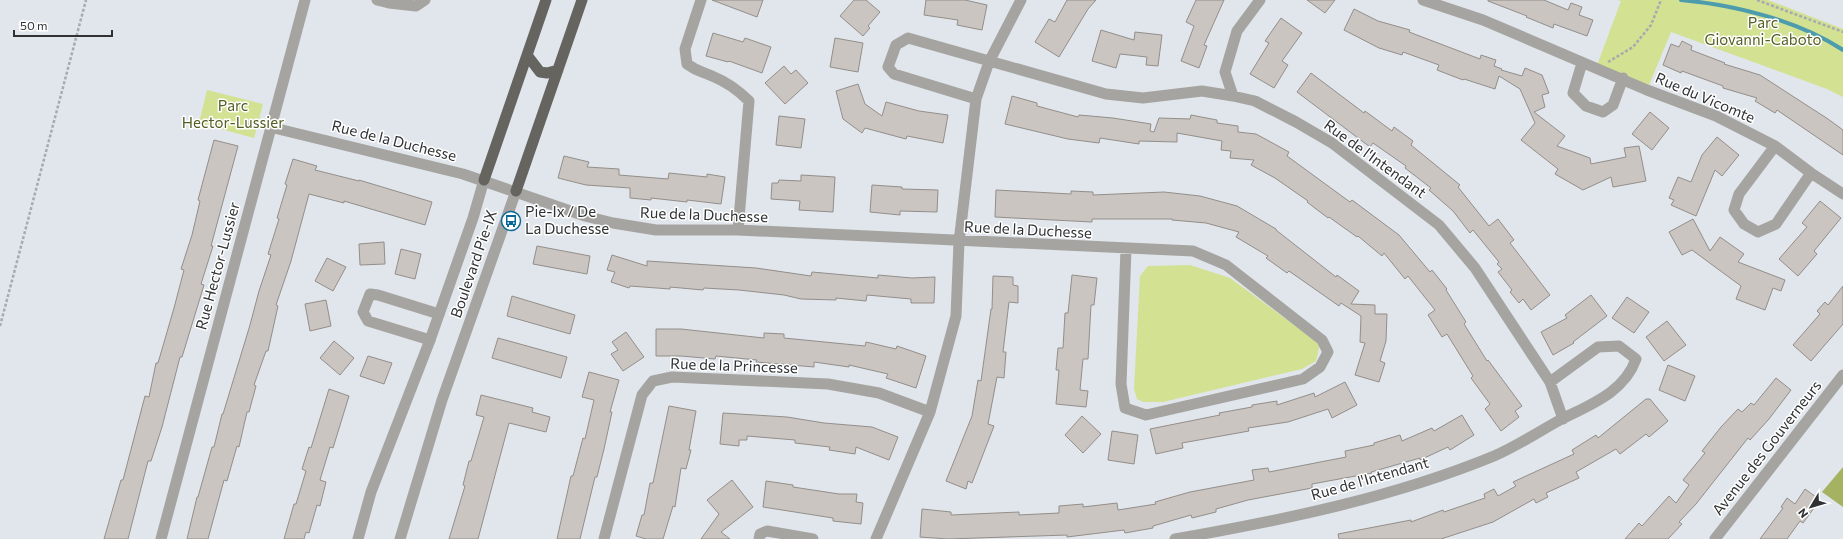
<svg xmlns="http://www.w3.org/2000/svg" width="1843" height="539" viewBox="0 0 1843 539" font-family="Commissioner,sans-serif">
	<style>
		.green { fill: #d2e192 }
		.forest { fill: #a4b261 }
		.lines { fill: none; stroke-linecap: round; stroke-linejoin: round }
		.stream { stroke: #4c9cae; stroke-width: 4 }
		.building { fill: #cbc5c1; stroke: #938e8a }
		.path { stroke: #a6abaf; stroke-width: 2.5; stroke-dasharray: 3 2; stroke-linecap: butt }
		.minor { stroke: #a5a4a1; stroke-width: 11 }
		.tertiary { stroke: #a5a4a1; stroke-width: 11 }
		.trunk { stroke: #66645f; stroke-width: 11 }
		.labels { text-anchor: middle; stroke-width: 3; stroke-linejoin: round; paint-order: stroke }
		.park-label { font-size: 15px; fill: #545e23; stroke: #fff }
		.street-label { font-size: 15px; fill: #2f3133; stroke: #fff }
		.poi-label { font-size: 15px; fill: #2f3133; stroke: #fff; text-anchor: start }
	</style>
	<rect width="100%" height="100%" fill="#e0e6eb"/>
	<path class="green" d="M1618,0H1768L1843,29V97L1827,89L1671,32L1647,90L1596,68L1621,1Z
		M207,90L263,104L254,138L199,123Z
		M1190,265L1230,278L1320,344L1316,361L1302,369L1163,402H1143L1137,399L1134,389L1140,276L1148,266Z"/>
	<path class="forest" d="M1843,467V507L1822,492Z"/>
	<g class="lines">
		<path class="stream" d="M1681,0C1735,5 1797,20 1843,50"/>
	</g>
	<path class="building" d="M712,0H763L757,17Z
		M854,0H866L880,12L868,26L870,28L863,36L840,16Z
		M926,0H965L987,5L982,30L957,25L958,20L924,15Z
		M1067,0H1096L1088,9L1059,57L1035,42L1049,19L1055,22Z
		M1196,0H1224L1204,45L1207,46L1199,68L1181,61L1194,26L1186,22Z
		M1307,0H1335L1325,13Z
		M1488,0H1544L1568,10L1571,3L1582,7L1579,15L1593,20L1587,36L1554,24L1553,28L1526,17L1527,16L1488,1Z
		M1354,9L1378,21L1410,30L1409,32L1480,59L1481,55L1496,60L1494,66L1502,69L1501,70L1522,76L1525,68L1542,75L1549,93L1542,95L1545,107L1534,112L1565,136L1557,146L1590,158L1591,164L1626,157L1624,148L1639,146L1646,181L1613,187L1611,177L1583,190L1555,174L1558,169L1521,140L1535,123L1520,89L1499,76L1495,89L1464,79L1463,80L1437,70L1439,65L1403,52L1402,55L1379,48L1344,30Z
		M1281,18L1302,33L1282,61L1288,65L1274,88L1250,74L1269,43L1265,41Z
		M1101,30L1134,40L1135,32L1162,35L1158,66L1146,65L1147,57L1120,54L1116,68L1092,61Z
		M713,33L743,42L745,38L771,47L762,73L729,61L728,62L706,56Z
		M835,38L863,43L858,72L830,67Z
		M1682,41L1692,46L1691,50L1725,63L1724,64L1760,75L1828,119L1843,130V155L1777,110L1775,113L1755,101L1757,98L1723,88V86L1682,71L1681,73L1663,65L1671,44L1679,47Z
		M784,66L791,74L796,70L808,83L785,104L765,83Z
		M1311,73L1364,113L1365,111L1392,131L1394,127L1413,141L1411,145L1460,185L1458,187L1489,226L1498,219L1514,240L1510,243L1550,295L1531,310L1523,299L1519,303L1510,292L1512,290L1498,272L1502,269L1497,264L1499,262L1473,230L1470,233L1453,211L1429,190L1431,188L1405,168L1406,166L1373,143L1370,147L1297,92Z
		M858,84L865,104L882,116L886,102L919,111L948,115L943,143L907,136L906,139L865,128L862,133L843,119L836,91Z
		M1012,96L1037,103V106L1078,117L1079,115L1113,118L1151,124L1150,131L1154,132L1159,118L1190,119L1191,115L1217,120V123L1238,126V132L1256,134L1289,152L1287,156L1350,202L1352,200L1399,235L1430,272L1432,270L1447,289L1446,290L1466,322L1464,324L1487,361L1488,360L1522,406L1515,411L1519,417L1501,431L1485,409L1490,404L1471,378L1473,376L1447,334L1442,337L1428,315L1435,310L1408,276L1405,279L1384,253L1382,256L1358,236L1357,237L1329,217L1328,218L1307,202L1308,201L1275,178L1251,165L1254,160L1230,158L1231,151L1221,150L1222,141L1177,133V142L1139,141V144L1100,138L1099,143L1068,139L1005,124Z
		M1650,112L1669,128L1652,150L1632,134Z
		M779,116L805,119L801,148L776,145Z
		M1717,137L1739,155L1722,176L1715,170L1696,216L1671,205L1674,200L1669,198L1678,177L1691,182L1702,155Z
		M214,140L238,146L211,246H213L201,284L204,285L182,357H180L162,427L151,461H148L128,539H104L121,480H123L145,396L149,397L156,363H158L174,308L184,270L181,269L192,235L200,201L198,200Z
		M564,156L589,162L587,167L619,169V175L668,179L669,173L707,177V174L725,177L721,204L687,200V202L651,198V200L630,198V188L586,185L558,178Z
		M293,159L317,166L315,170L359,181V180L432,202L425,225L344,201V203L309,194L291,261L276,305L278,306L268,351H266L254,385L256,386L249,412H247L239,447L237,446L227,481L224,480L208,539H187L197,497H198L212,447H214L222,414H223L250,325L259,291L271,255L268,254L279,219L277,218L287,185L285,184Z
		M801,175L835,177L833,212L799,210L800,201L771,199L772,183H778L779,180L801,181Z
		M872,185L902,187V189L938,190L937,212L900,211V215L870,212Z
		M996,190L1071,194V191L1093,192V195L1164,192L1200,196L1237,206L1276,229V230L1336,277L1337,275L1359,291L1351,304L1375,305V314H1387L1386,341L1380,361L1385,363L1379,382L1355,375L1365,343L1360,342L1361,316L1341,303L1339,306L1289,271L1287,273L1266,258L1268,256L1236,237L1239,232L1206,223L1172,220V219H1092V222L995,217Z
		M1820,201L1841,218L1814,251L1817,254L1798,276L1779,259L1807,227L1802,223Z
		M1693,219L1710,251L1720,237L1744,254L1738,262L1785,280L1781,291L1773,288L1765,310L1736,299L1741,286L1692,250L1682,255L1669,232Z
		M384,242L385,264L360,265L359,244Z
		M537,246L590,256L587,274L533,264Z
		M401,249L421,254L415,279L395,274Z
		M612,255L647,266V261L756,268L811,276L812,272L878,278V275L912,278L935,277L934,303H911V299L867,295L866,301L836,298V300L801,299L784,295L739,290L704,288L703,290L670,287V289L630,286L629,288L611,282L615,272L607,270Z
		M327,258L346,267L333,291L315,281Z
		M1072,275L1097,278L1094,305H1091L1088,359H1083L1080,390L1088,391L1086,407L1056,404L1059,370H1056L1058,348H1063L1065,313H1068Z
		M993,276L1013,277V285L1018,286V303L1009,302L1003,352H1006L1004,378L997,377L988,424L994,426L972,483L968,481L966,489L946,481L972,416L978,380L981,381L991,309H992Z
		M1843,286V324L1811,361L1793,345L1820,314L1817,311L1825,302L1828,305Z
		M1591,295L1607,316L1573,342L1574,343L1553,355L1541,332L1567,318L1565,315Z
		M512,296L575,315L570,334L507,316Z
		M1627,297L1649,312L1634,333L1612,318Z
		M326,300L331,326L310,331L305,304Z
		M1667,321L1686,345L1664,361L1646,337Z
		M656,329H681L764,338V333L784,334V338L865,346L866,342L896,349L897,346L926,356L916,388L886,378L888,374L849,365V367L814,362V367L756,362L757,360L716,356L715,359L681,356H656Z
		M626,332L644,357L623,371L611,354L618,350L612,342Z
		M498,338L567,357L561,378L492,358Z
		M334,341L354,358L340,375L320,358Z
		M368,356L392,363L384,384L360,376Z
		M1668,365L1695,376L1685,401L1659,390Z
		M589,372L619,380L610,412H612L604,449L597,477H595L580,539H557L571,476H573L583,438L585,439L594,400L582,397Z
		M1776,378L1791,390L1769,419L1750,440L1748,438L1696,504L1679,522L1682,524L1668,539H1625L1639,523L1642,526L1669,496L1676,503L1689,485L1683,480L1705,453L1702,451L1721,427L1738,409L1742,412L1751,403L1754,405Z
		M1345,382L1357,405L1332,418L1328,409L1288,422L1248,428L1249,431L1182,443L1183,448L1156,454L1150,429L1220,415L1219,413L1252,407V405L1277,401V405L1314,393L1315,397Z
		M329,389L349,396L333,448L330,447L320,480L326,482L320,506L317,505L309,533L306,532L304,539H284L294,504H296L306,471L302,469L309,447L311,448Z
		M481,395L533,408L532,412L550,417L546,432L509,423L478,539H449L465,486L463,485L469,461H471L484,417L476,415Z
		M1646,399H1650L1668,421L1649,437L1646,434L1620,454L1616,449L1576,472L1579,478L1546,493L1548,497L1536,503L1534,499L1493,522L1441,539H1339L1338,534L1411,520V522L1443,510L1444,512L1485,498L1484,494L1494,489L1498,496L1516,486L1513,482L1574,454L1572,450L1596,435L1598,438Z
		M669,406L696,411L689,450H691L686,469L681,468L675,507L673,506L663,539H646L636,536L642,515H644L650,483H653Z
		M723,413L787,417L824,423L872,427L898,437L889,460L856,447L855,454L829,450L830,447L795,443V440L747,436V440H739V446L720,444Z
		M1462,415L1474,435L1450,450L1448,447L1420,460V458L1371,472L1372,473L1312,484V488L1248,500L1216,509V512L1192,518L1191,515L1153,526V528L1125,533L1124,530L1067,537V535L948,539L920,537L922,509L951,512V515L1019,512V515L1059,513V506L1083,504V507L1117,503L1118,510L1156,504L1155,502L1190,492L1254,480L1252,470L1268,468L1269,472L1346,457L1345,451L1374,445V443L1400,435L1402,441L1432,428L1434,431Z
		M1082,416L1101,434L1083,453L1065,435Z
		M1112,431L1138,435L1134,464L1108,460Z
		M732,480L753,507L721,532L730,539H701L719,514L707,500Z
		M766,481L793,485V487L839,494H857L856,502L863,503L861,524L833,521V518L763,507Z
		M1805,489L1820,500L1803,523L1800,521L1787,539H1760L1783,508L1781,507L1787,498L1795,504Z"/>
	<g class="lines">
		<path class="path" d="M1757,0L1843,32
			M1608,62L1633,47L1651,25L1661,0
			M246,123L258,127
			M0,326L86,0"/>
		<path class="minor" d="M377,0L389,3L416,6L425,0
			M701,0L685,49L687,64C698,72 701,71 712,76C727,82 738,90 749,101L738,230
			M1423,0L1483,20L1647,90L1716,116L1775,146L1811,173L1843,194
			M1582,63L1573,93L1586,106L1603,112L1613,105L1623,78
			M1233,96L1225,72L1237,31L1260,0
			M976,99L894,74L888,67L896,45L908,38L1106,94L1143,98L1202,91L1233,96L1255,101L1296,122L1332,143L1439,225L1475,268L1550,382L1563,419
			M270,127L463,174L585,216L613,223L656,230H738L1193,251L1226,265L1322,340L1328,352L1320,367L1303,379L1146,415L1125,408L1121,384L1126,249
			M1775,146L1739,194L1734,210L1744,224L1758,232L1776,224L1811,173
			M430,340L368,321L363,312L370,294L378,295L439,314
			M161,539L305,0
			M604,539L642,395L653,381L672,377L828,384L879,393L930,412
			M759,539L760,534L767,531L813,539
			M876,539L930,412L956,316L959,242L976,99L989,62L1021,0
			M1175,539C1283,520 1392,498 1494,456C1517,446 1538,432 1560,420C1589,405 1624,393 1636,359L1619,346L1598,347L1550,382"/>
		<path class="tertiary" d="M358,539L371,492L430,340L473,218L484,180
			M400,539L442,400L516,191
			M1715,539L1843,375"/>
		<path class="trunk" d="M527,55L540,72L547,73L558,70
			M484,180L546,0
			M516,191L582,0"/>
	</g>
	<defs>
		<symbol id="bus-ring" viewBox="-11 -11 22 22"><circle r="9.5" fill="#fff" stroke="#086796" stroke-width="1.5"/><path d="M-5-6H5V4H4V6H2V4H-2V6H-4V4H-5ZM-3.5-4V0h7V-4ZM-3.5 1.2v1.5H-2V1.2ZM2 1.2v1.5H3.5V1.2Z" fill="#086796"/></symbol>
	</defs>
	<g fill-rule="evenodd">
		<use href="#bus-ring" x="500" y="210" width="22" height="22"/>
	</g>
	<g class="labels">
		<g class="park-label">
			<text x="1763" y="28">Parc<tspan x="1763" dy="17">Giovanni-Caboto</tspan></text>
			<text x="233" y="111">Parc<tspan x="233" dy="17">Hector-Lussier</tspan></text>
		</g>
		<g class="street-label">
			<text transform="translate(1705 98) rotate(23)" y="5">Rue du Vicomte</text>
			<text transform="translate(394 141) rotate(14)" y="5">Rue de la Duchesse</text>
			<text transform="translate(1375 159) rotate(36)" y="5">Rue de l'Intendant</text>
			<text transform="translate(704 215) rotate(2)" y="5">Rue de la Duchesse</text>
			<text transform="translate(1028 230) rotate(3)" y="5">Rue de la Duchesse</text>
			<text transform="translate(474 264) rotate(-71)" y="5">Boulevard Pie-IX</text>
			<text transform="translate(218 266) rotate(-75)" y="5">Rue Hector-Lussier</text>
			<text transform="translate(734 366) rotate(2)" y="5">Rue de la Princesse</text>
			<text transform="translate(1767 448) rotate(-52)" y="5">Avenue des Gouverneurs</text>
			<text transform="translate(1370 479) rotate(-16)" y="5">Rue de l'Intendant</text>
		</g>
		<g class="poi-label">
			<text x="525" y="217">Pie-Ix / De<tspan x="525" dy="17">La Duchesse</tspan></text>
		</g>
	</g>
	<g transform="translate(1811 507) rotate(232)" stroke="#ffffff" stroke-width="3" paint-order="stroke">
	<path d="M0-3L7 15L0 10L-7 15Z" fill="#2f3133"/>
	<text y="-6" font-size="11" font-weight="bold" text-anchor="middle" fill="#2f3133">N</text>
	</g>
	<path d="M14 30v6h98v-6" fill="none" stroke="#2f3133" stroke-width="2"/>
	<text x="20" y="30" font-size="12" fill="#2f3133" stroke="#ffffff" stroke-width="3" paint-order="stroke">50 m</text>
</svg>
